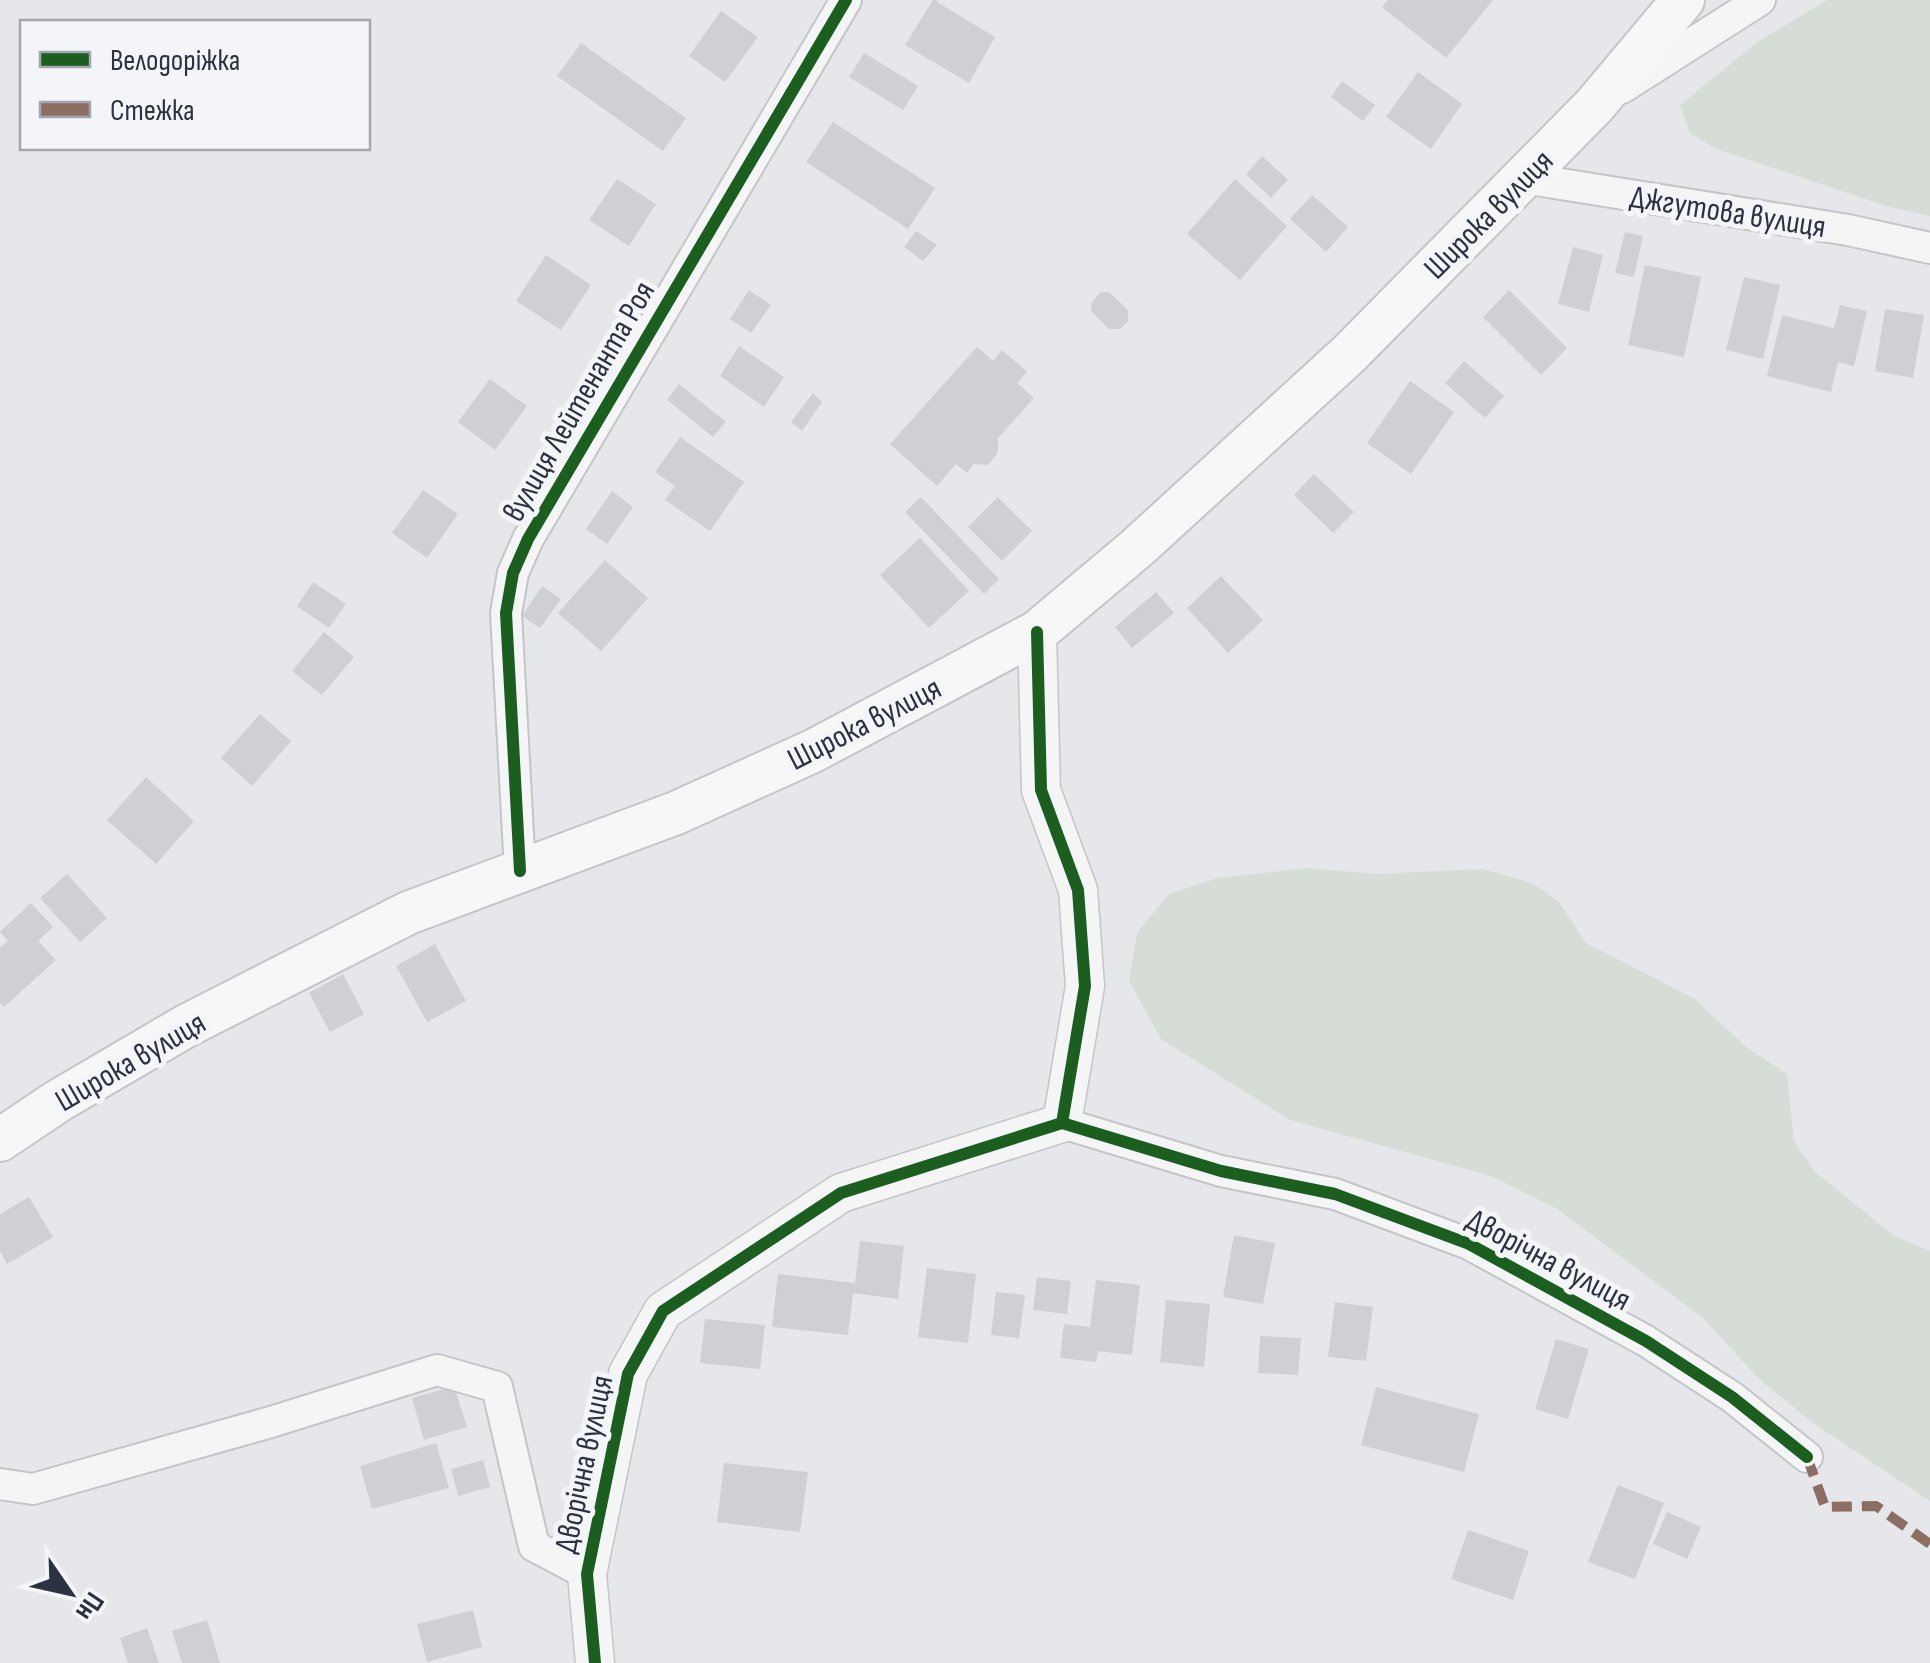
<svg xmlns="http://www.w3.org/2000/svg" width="1930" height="1663" viewBox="0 0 1930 1663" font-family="'Sofia Sans Condensed',sans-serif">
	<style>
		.green { fill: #d5ddd6 }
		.building { fill: #cfd0d3 }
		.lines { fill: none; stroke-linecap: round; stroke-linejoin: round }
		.minor-casing { stroke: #c3c5c8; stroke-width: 34 }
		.tertiary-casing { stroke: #c3c5c8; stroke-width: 41 }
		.secondary-casing { stroke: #c3c5c8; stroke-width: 46 }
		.minor { stroke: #f5f5f6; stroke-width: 30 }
		.tertiary { stroke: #f5f5f6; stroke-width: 38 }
		.secondary { stroke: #f7f7f8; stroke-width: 42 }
		.quiet { stroke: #8d6e63; stroke-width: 10; stroke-dasharray: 20 10; stroke-linecap: butt }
		.cycleway-casing { stroke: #f4f5f8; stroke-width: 19 }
		.cycleway { stroke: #1b5e20; stroke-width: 12 }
		.labels { text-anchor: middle; stroke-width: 10; stroke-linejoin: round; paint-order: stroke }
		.street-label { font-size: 32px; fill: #2d3241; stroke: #f4f5f8 }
	</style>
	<rect width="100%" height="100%" fill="#e5e7ea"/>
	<path class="green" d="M1827,0H1930V216L1886,206L1716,149L1690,133L1680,105L1759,41Z
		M1307,868L1376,874L1482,869L1532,883L1559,902L1586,943L1695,999L1746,1047L1787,1074L1794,1141L1814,1171L1894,1236L1930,1251V1501L1816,1425L1759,1379L1702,1317L1557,1209L1491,1176L1290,1120L1161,1039L1129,981L1137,933L1169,894L1218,878Z"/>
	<path class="building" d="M933,0H938L937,2L995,37L969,83L905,45Z
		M1388,0H1493L1446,58L1382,7Z
		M721,11L758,37L725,82L689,56Z
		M581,43L686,118L663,151L557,76Z
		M864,53L918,86L903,110L849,77Z
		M1418,72L1462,104L1431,149L1386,117Z
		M1342,81L1375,105L1363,121L1331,97Z
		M833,122L935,188L908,229L806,162Z
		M1262,156L1288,180L1271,198L1246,174Z
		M617,179L656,204L629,246L589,220Z
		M1235,179L1287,226L1240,280L1187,234Z
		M1312,195L1348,227L1326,252L1290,219Z
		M916,231L937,245L923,261L904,247Z
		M1625,232L1643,236L1634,277L1615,273Z
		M1573,247L1603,255L1589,312L1558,304Z
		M546,255L591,285L561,330L516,301Z
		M1645,265L1701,277L1684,357L1628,345Z
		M1744,277L1780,285L1763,359L1726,350Z
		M749,290L771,305L751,333L730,319Z
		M1509,290L1567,348L1541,375L1483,317Z
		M1101,292H1109L1128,310V321L1120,329H1109L1091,311L1092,302Z
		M1840,305L1867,311L1854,366L1838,362L1831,392L1767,376L1782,315L1834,328Z
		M1885,309L1924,315L1913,378L1875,371Z
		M739,346L784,377L764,407L720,376Z
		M977,347L993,361L1002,350L1027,372L1017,383L1034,398L998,438V452L988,465L974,464L967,473L956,464L937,486L890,444Z
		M1464,361L1504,396L1485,418L1445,383Z
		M490,379L527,406L495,450L458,422Z
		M1410,381L1454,412L1411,474L1367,443Z
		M679,384L726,422L713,437L667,400Z
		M813,393L822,402L802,431L791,422Z
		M680,437L744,482L710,531L665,500L675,486L655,472Z
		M1314,474L1354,512L1333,533L1294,495Z
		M423,490L458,514L427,558L392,533Z
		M612,491L633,507L607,544L586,529Z
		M921,497L999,579L984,594L905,512Z
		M998,497L1032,531L1002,561L968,527Z
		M920,538L969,591L929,628L880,575Z
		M605,560L648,598L601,651L558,613Z
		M1221,576L1263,620L1228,653L1187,608Z
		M313,582L346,604L329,628L297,606Z
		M542,586L561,599L540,628L522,616Z
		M1156,592L1174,613L1132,648L1115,627Z
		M324,632L354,657L322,695L292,671Z
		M260,714L291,741L252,786L221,758Z
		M146,777L194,821L156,864L107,820Z
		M67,874L107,918L80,942L40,898Z
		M31,903L53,927L38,941L56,960L4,1007L0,1003V948L8,941L0,932Z
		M435,944L466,1001L427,1022L396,966Z
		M343,974L364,1014L330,1032L309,993Z
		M29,1197L53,1237L7,1264L0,1251V1214Z
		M1234,1235L1275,1243L1263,1304L1223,1297Z
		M860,1241L904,1246L898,1299L853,1293L848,1335L772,1327L778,1274L855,1283Z
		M927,1268L976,1274L968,1343L918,1337Z
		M1037,1277L1071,1281L1067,1314L1033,1310Z
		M1096,1280L1140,1285L1132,1355L1098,1351L1096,1362L1060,1358L1064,1324L1090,1327Z
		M996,1292L1025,1295L1019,1338L991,1335Z
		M1166,1300L1210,1304L1204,1367L1160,1362Z
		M1335,1302L1373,1307L1366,1361L1328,1357Z
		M705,1319L765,1325L760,1369L700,1363Z
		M1260,1336L1301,1338L1298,1375L1258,1373Z
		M1556,1339L1589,1349L1568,1419L1535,1409Z
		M454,1386L467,1427L424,1440L412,1398Z
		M1376,1387L1479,1414L1464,1472L1361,1445Z
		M436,1443L449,1488L372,1509L360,1466Z
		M483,1460L490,1487L458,1496L451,1469Z
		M724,1463L808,1472L800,1532L717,1522Z
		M1618,1485L1664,1503L1635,1579L1588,1562Z
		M1667,1512L1701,1527L1687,1559L1653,1544Z
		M1468,1530L1529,1551L1513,1600L1451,1579Z
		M473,1610L482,1647L427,1662L417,1624Z
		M207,1620L220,1663H182L172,1631Z
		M147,1628L159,1663H128L120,1638Z"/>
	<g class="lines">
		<defs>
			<path id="minor" d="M1622,88L1760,0
				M1524,178L1848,230L1930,248
				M520,871L506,613L513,573L528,539L846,0
				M1062,1123L1221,1171L1335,1194L1469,1244L1646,1341L1732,1397L1807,1457
				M0,1484L33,1489L271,1422L437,1370L497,1387L534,1546L587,1574"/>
			<path id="tertiary" d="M595,1663L587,1574L628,1374L663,1311L841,1193L1062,1123L1085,986L1078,890L1041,790L1037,632"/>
			<path id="secondary" d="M0,1140L58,1101L186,1026L408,913L676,813L813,751L1037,632L1138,547L1349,354L1594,106L1683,0"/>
		</defs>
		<use href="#minor" class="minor-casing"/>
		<use href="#tertiary" class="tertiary-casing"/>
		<use href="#secondary" class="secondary-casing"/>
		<use href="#minor" class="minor"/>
		<use href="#tertiary" class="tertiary"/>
		<use href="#secondary" class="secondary"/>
		<path class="quiet" d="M1807,1457L1825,1507L1876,1506L1930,1544"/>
		<defs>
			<path id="cycleway" d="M520,871L506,613L513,573L528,539L846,0
				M1062,1123L1221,1171L1335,1194L1469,1244L1646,1341L1732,1397L1807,1457
				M595,1663L587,1574L628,1374L663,1311L841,1193L1062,1123L1085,986L1078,890L1041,790L1037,632"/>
		</defs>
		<use href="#cycleway" class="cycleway-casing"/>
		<use href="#cycleway" class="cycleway"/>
	</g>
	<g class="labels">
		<g class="street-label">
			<text transform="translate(1728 211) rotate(9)" y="11">Джгутова вулиця</text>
			<text transform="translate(1488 214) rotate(-45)" y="11">Широка вулиця</text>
			<text transform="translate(578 401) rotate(-60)" y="11">вулиця Лейтенанта Роя</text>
			<text transform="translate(864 723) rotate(-27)" y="11">Широка вулиця</text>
			<text transform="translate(130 1061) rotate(-30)" y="11">Широка вулиця</text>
			<text transform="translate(1549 1259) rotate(28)" y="11">Дворічна вулиця</text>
			<text transform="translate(583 1464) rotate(-78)" y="11">Дворічна вулиця</text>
		</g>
	</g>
	<rect x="20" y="20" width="350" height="130" fill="#f4f5f8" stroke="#a4a7af" stroke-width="2.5"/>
	<rect x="40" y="52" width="50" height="15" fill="#1b5e20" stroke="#a4a7af" stroke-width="2.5"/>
	<text x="110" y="70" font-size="30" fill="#2d3241">Велодоріжка</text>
	<rect x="40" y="102" width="50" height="15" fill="#8d6e63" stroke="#a4a7af" stroke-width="2.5"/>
	<text x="110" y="120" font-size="30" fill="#2d3241">Стежка</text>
	<g transform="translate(70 1593) rotate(124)" stroke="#f4f5f8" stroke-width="8" paint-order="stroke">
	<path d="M0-8L18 38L0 25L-18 38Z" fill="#2d3241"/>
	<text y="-15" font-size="28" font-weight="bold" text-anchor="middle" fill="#2d3241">Пн</text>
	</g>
</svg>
